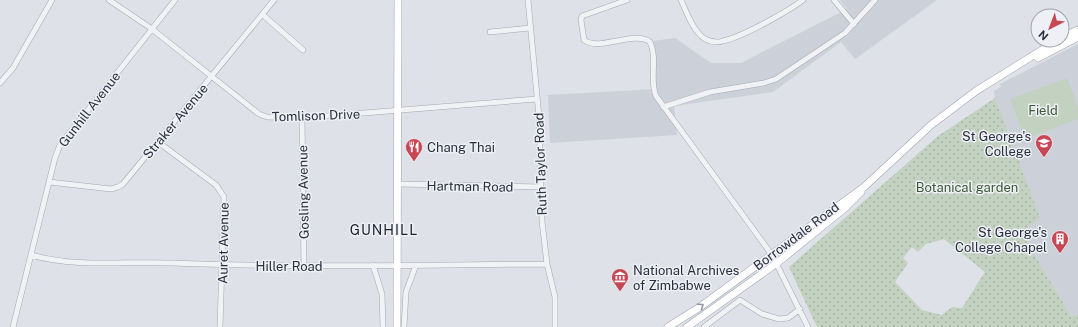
<svg xmlns="http://www.w3.org/2000/svg" width="1078" height="327" viewBox="0 0 1078 327" font-family="'Public Sans',sans-serif">
	<style>
		.built { fill: #ccd0d9 }
		.green { fill: #c3d1c0 }
		.garden { fill: url(#garden-dots); fill-rule: evenodd }
		.lines { fill: none; stroke-linecap: round; stroke-linejoin: round }
		.minor-casing { stroke: #a4a8b1; stroke-width: 6 }
		.major-casing { stroke: #9ea5b2; stroke-width: 8 }
		.minor { stroke: #f1f2f6; stroke-width: 5 }
		.major { stroke: #fff; stroke-width: 7 }
		.oneway { stroke: #94979e }
		.labels { text-anchor: middle; stroke-width: 3; stroke-linejoin: round; paint-order: stroke }
		.street-label { font-size: 13px; fill: #282f3d; stroke: #eef0f5 }
		.park-label { font-size: 13px; fill: #3b5836; stroke: #eef0f5 }
		.poi-label { font-size: 13px; fill: #282f3d; stroke: #eef0f5; text-anchor: end }
		.neighbourhood-label { font-size: 14px; letter-spacing: 1px; fill: #1a202e; stroke: #eef0f5 }
	</style>
	<defs>
		<pattern id="garden-dots" width="8" height="8" patternUnits="userSpaceOnUse"><rect width="8" height="8" fill="#c3d1c0"/><path d="M2 2h.1M6 6h.1" fill="none" stroke="#a8b4a6" stroke-width="1.8" stroke-linecap="round"/></pattern>
	</defs>
	<rect width="100%" height="100%" fill="#dee1e7"/>
	<path class="built" d="M840,0H937L855,59L841,42L773,92L674,106L677,135L550,143L548,95L656,89L653,41L675,38L711,63H741L847,9Z
		M1078,44V315L1071,316L1021,232L1007,130L995,98L994,91L1001,87L1000,84Z"/>
	<path class="green" d="M1067,78L1078,108V119L1025,139L1010,99Z"/>
	<path class="garden" d="M995,98L1040,218L1021,232L1071,316L1078,315V327H817L789,267L938,136ZM944,239L985,272L962,308L952,307L942,315L922,310L895,282L908,263L903,258L912,247L918,252L926,244Z"/>
	<g class="lines">
		<defs>
			<path id="minor" d="M109,0L152,29L259,114L267,117L302,118L537,99
				M528,0L539,117L542,221L547,264L555,297V327
				M627,0L582,16L581,20L584,40C599,52 634,30 650,42C658,59 649,80 656,96L772,255L808,327
				M681,0C687,13 693,31 705,39C711,42 717,43 723,41C744,36 785,13 803,0
				M834,0L854,24
				M263,15L303,50
				M490,32L530,28
				M0,83L13,68L52,0
				M663,107L710,92L764,83L776,79L845,33L875,0
				M302,118L304,266
				M158,142L216,185L224,197L220,327
				M49,182L111,189L118,187L123,184L274,0
				M398,184L541,187
				M31,255C78,268 125,261 172,263C297,268 422,265 547,264
				M373,265L382,294L383,327
				M13,327L55,158L60,145L175,0
				M404,327L406,292L416,265
				M704,327L740,300L762,314L779,319L788,318L800,309"/>
			<path id="major" d="M1062,37L1078,30
				M1038,58L1078,37
				M397,327L398,0
				M668,327L700,307L864,187L931,125L976,91L1058,40
				M687,327L777,263L845,208L861,192"/>
		</defs>
		<use href="#minor" class="minor-casing"/>
		<use href="#major" class="major-casing"/>
		<use href="#minor" class="minor"/>
		<use href="#major" class="major"/>
	</g>
	<defs><path id="oneway-chevron" d="M-2-3.5L2.5 0L-2 3.5" fill="none" stroke-width="1.6" stroke-linecap="round" stroke-linejoin="round"/></defs>
	<use class="oneway" href="#oneway-chevron" transform="translate(701 306) rotate(-35)"/>
	<defs>
		<symbol id="school-pin" viewBox="-11 -11 22 30"><path d="M0 17L-7.5 6A9.5 9.5 0 1 1 7.5 6Z" fill="#c84755" stroke="#eef0f5"/><path d="M0-5L7-2L0 1L-7-2ZM-4 1L0 2.5L4 1V4Q0 6-4 4Z" fill="#fff"/></symbol>
		<symbol id="restaurant-pin" viewBox="-11 -11 22 30"><path d="M0 17L-7.5 6A9.5 9.5 0 1 1 7.5 6Z" fill="#c84755" stroke="#eef0f5"/><path d="M-5-6h1v4h1v-4h1v4h1v-4h1v5L-1.5 .5V6h-2V.5L-5-1ZM5-6V6H3V1.5H1.5Q1.5-4 5-6Z" fill="#fff"/></symbol>
		<symbol id="building-pin" viewBox="-11 -11 22 30"><path d="M0 17L-7.5 6A9.5 9.5 0 1 1 7.5 6Z" fill="#c84755" stroke="#eef0f5"/><path d="M-4-6H4V6H1V3H-1V6H-4ZM-2.5-4.3h1.7v1.8h-1.7ZM.8-4.3h1.7v1.8H.8ZM-2.5-1h1.7V.8h-1.7ZM.8-1h1.7V.8H.8Z" fill="#fff"/></symbol>
		<symbol id="museum-pin" viewBox="-11 -11 22 30"><path d="M0 17L-7.5 6A9.5 9.5 0 1 1 7.5 6Z" fill="#c84755" stroke="#eef0f5"/><path d="M0-6L6-3V-2H-6V-3ZM-5-1h2V3h-2ZM-1-1h2V3h-2ZM3-1h2V3H3ZM-6 4H6V6H-6Z" fill="#fff"/></symbol>
	</defs>
	<g fill-rule="evenodd">
		<use href="#school-pin" x="1034" y="133" width="20" height="27"/>
		<use href="#restaurant-pin" x="404" y="137" width="20" height="27"/>
		<use href="#building-pin" x="1050" y="229" width="20" height="27"/>
		<use href="#museum-pin" x="610" y="267" width="20" height="27"/>
	</g>
	<g class="labels">
		<g class="street-label">
			<text transform="translate(89 109) rotate(-52)" y="5">Gunhill Avenue</text>
			<text transform="translate(316 115) rotate(-2)" y="5">Tomlison Drive</text>
			<text transform="translate(175 121) rotate(-50)" y="5">Straker Avenue</text>
			<text transform="translate(540 164) rotate(-92)" y="5">Ruth Taylor Road</text>
			<text transform="translate(470 186) rotate(1)" y="5">Hartman Road</text>
			<text transform="translate(303 192) rotate(-91)" y="5">Gosling Avenue</text>
			<text transform="translate(796 236) rotate(-37)" y="5">Borrowdale Road</text>
			<text transform="translate(223 243) rotate(-89)" y="5">Auret Avenue</text>
			<text x="289" y="271">Hiller Road</text>
		</g>
		<g class="park-label">
			<text x="1043" y="115">Field</text>
			<text x="967" y="192">Botanical garden</text>
		</g>
		<g class="poi-label">
			<text x="1031" y="141">St George's<tspan x="1031" dy="15">College</tspan></text>
			<text x="427" y="152" text-anchor="start">Chang Thai</text>
			<text x="1047" y="237">St George's<tspan x="1047" dy="15">College Chapel</tspan></text>
			<text x="633" y="275" text-anchor="start">National Archives<tspan x="633" dy="15">of Zimbabwe</tspan></text>
		</g>
		<g class="neighbourhood-label">
			<text x="384" y="235">GUNHILL</text>
		</g>
	</g>
	<g transform="translate(1050 28) rotate(222)"><circle r="19" fill="#eef0f5" stroke="#9fa3ab"/>
	<path d="M0-3L7 15L0 10L-7 15Z" fill="#c84755"/>
	<text y="-6" font-size="11" font-weight="bold" text-anchor="middle" fill="#282f3d">N</text>
	</g>
</svg>
